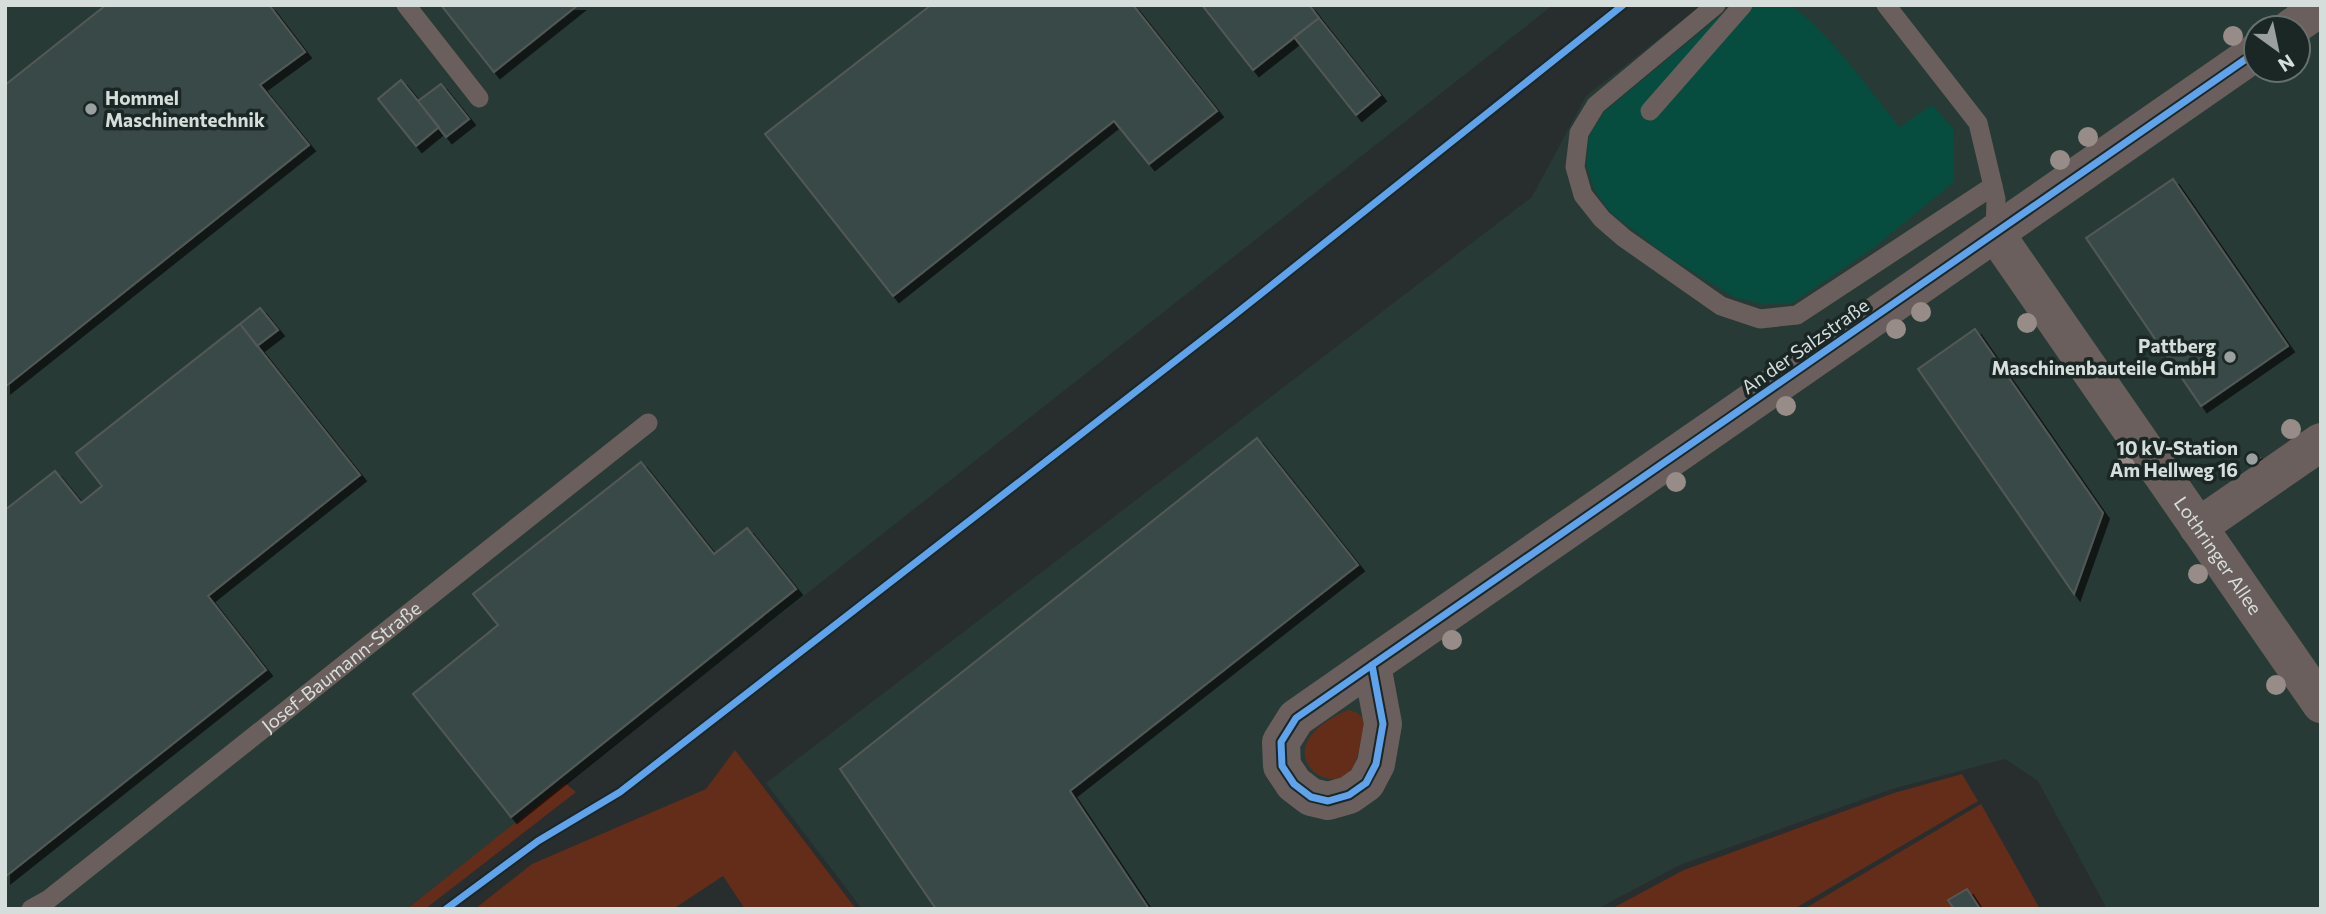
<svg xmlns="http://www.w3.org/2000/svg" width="2326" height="914" viewBox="0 0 2326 914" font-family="Commissioner,sans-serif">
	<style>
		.built { fill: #273a35; fill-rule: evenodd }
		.green { fill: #642d1a }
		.water { fill: #064d40 }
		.building { fill: #394946; stroke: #535957; stroke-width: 2; filter: url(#shadow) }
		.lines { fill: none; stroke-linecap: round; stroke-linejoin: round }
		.lane { stroke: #6a5f5c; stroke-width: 19 }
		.street { stroke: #6a5f5c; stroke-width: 38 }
		.cycleway-casing { stroke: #1b2724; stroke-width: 11 }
		.cycleway { stroke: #60a3ed; stroke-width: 7 }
		.tree { fill: #978c87 }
		.poi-dot { fill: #99a09f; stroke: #1b2724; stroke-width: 2.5 }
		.labels { text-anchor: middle; stroke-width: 7; stroke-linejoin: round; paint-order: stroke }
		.poi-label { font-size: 19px; font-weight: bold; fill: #d6dedc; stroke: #1b2724; text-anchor: end }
		.street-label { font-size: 19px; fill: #d6dedc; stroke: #1b2724 }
	</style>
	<defs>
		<filter id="shadow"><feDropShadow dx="6" dy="6" stdDeviation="0" flood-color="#0009"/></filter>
	</defs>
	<rect width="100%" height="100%" fill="#282e2d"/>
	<path class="built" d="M5,5H1553L407,909H5Z
		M1702,5H2321V909H2107L2038,781L2005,759L1892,789L1680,865L1597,909H862L766,783L1532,197L1586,96ZM2256,28H2298V70H2256Z"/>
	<path class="green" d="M1348,710C1354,711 1359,713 1362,718C1365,725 1363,733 1361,740C1358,759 1352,784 1326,778C1317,776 1309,769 1306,760C1298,736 1330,718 1348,710Z
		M735,750L856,909H745L723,876L673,909H475L532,864L706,789Z
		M1962,774L1978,801L1794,909H1611L1684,870L1894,793Z
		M565,783L576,792L425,909H407Z
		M1981,804L2040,909H1804Z"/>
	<path class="water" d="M1733,5L1747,12C1756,4 1777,1 1789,6C1819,18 1876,99 1900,127L1932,105L1953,128L1954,182L1876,246L1791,304H1763L1734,297L1669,257L1610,212L1594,189L1586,164L1589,136L1604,112Z"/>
	<path class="building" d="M106,5H269L305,52L260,85L309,145L5,387V85Z
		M441,5H578L494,72Z
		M931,5H1133L1217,111L1149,164L1114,121L893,296L765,134Z
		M1202,5H1309L1319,18L1253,70Z
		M1319,18L1380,95L1356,115L1294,37Z
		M401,80L439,127L416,146L378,99Z
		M441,84L469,119L446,137L418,101Z
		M2173,179L2288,346L2201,406L2086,238Z
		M260,308L278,330L257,346L240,324Z
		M240,324L360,475L208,596L266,670L5,877V510L55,471L81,503L102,486L76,453Z
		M1975,329L2103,513L2074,594L1918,369Z
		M1257,438L1358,565L1070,791L1149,909H936L840,769Z
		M2256,453L2260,458L2248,465L2245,460Z
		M641,462L714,554L747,528L796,589L511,817L413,694L498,625L473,594Z
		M1967,889L1980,909H1954L1948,900Z"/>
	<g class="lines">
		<g class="lane">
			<path d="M406,5L479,98"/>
			<path d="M1716,5L1596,105L1579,133L1575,167L1583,195L1602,219L1624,238L1721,306L1760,319L1797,315L1993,186"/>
			<path d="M1886,5L1978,123L1996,199L1995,233"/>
			<path d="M1650,111L1743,5"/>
			<path id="s1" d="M31,909L49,899L648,423"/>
		</g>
		<g class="street">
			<path d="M2291,28L2321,7"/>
			<path id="s2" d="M1995,233L2321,704"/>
			<path d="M2198,527L2321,442"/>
			<path d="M1372,665L1383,724L1376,764L1366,783L1349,795L1328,801L1311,797L1294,784L1282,766L1281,742L1296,718L1372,665L1740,410L2256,52"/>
		</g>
		<defs>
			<path id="cycleway" d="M1372,665L1383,724L1376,764L1366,783L1349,795L1328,801L1311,797L1294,784L1282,766L1281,742L1296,718L1372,665L1740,410L2256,52
				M446,909L538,841L620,792L1228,320L1623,5"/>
		</defs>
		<use href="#cycleway" class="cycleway-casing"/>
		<use href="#cycleway" class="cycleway"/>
	</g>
	<g class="tree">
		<circle cx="2233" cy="36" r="10"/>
		<circle cx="2088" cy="137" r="10"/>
		<circle cx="2060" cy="160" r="10"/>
		<circle cx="1921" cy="312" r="10"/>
		<circle cx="2027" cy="323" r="10"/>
		<circle cx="1896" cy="329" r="10"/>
		<circle cx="1786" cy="406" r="10"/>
		<circle cx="2291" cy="429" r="10"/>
		<circle cx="2125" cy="466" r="10"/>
		<circle cx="1676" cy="482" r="10"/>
		<circle cx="2198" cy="574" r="10"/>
		<circle cx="1452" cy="640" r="10"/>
		<circle cx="2276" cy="685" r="10"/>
	</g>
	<g class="poi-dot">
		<circle cx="91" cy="109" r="7"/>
		<circle cx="2230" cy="357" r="7"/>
		<circle cx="2252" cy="459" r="7"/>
	</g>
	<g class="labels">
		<g class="poi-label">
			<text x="105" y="105" text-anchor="start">Hommel<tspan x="105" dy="22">Maschinentechnik</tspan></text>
			<text x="2216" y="353">Pattberg<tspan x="2216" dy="22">Maschinenbauteile GmbH</tspan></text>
			<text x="2238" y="455">10 kV-Station<tspan x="2238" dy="22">Am Hellweg 16</tspan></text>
		</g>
		<g class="street-label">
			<text transform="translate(1805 346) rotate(-35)" y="7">An der Salzstraße</text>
			<text dy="7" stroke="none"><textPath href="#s2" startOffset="392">Lothringer Allee</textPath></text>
			<text dy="7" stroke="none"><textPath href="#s1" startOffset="394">Josef-Baumann-Straße</textPath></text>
		</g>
	</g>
	<rect width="2326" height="914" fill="none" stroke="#d6dedc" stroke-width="14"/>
	<g transform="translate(2277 49) rotate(147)"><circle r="33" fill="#1b2724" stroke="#66706e" stroke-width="2"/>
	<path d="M0-5L12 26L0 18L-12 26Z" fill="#99a09f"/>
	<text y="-10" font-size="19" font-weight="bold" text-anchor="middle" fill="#d6dedc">N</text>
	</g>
</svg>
